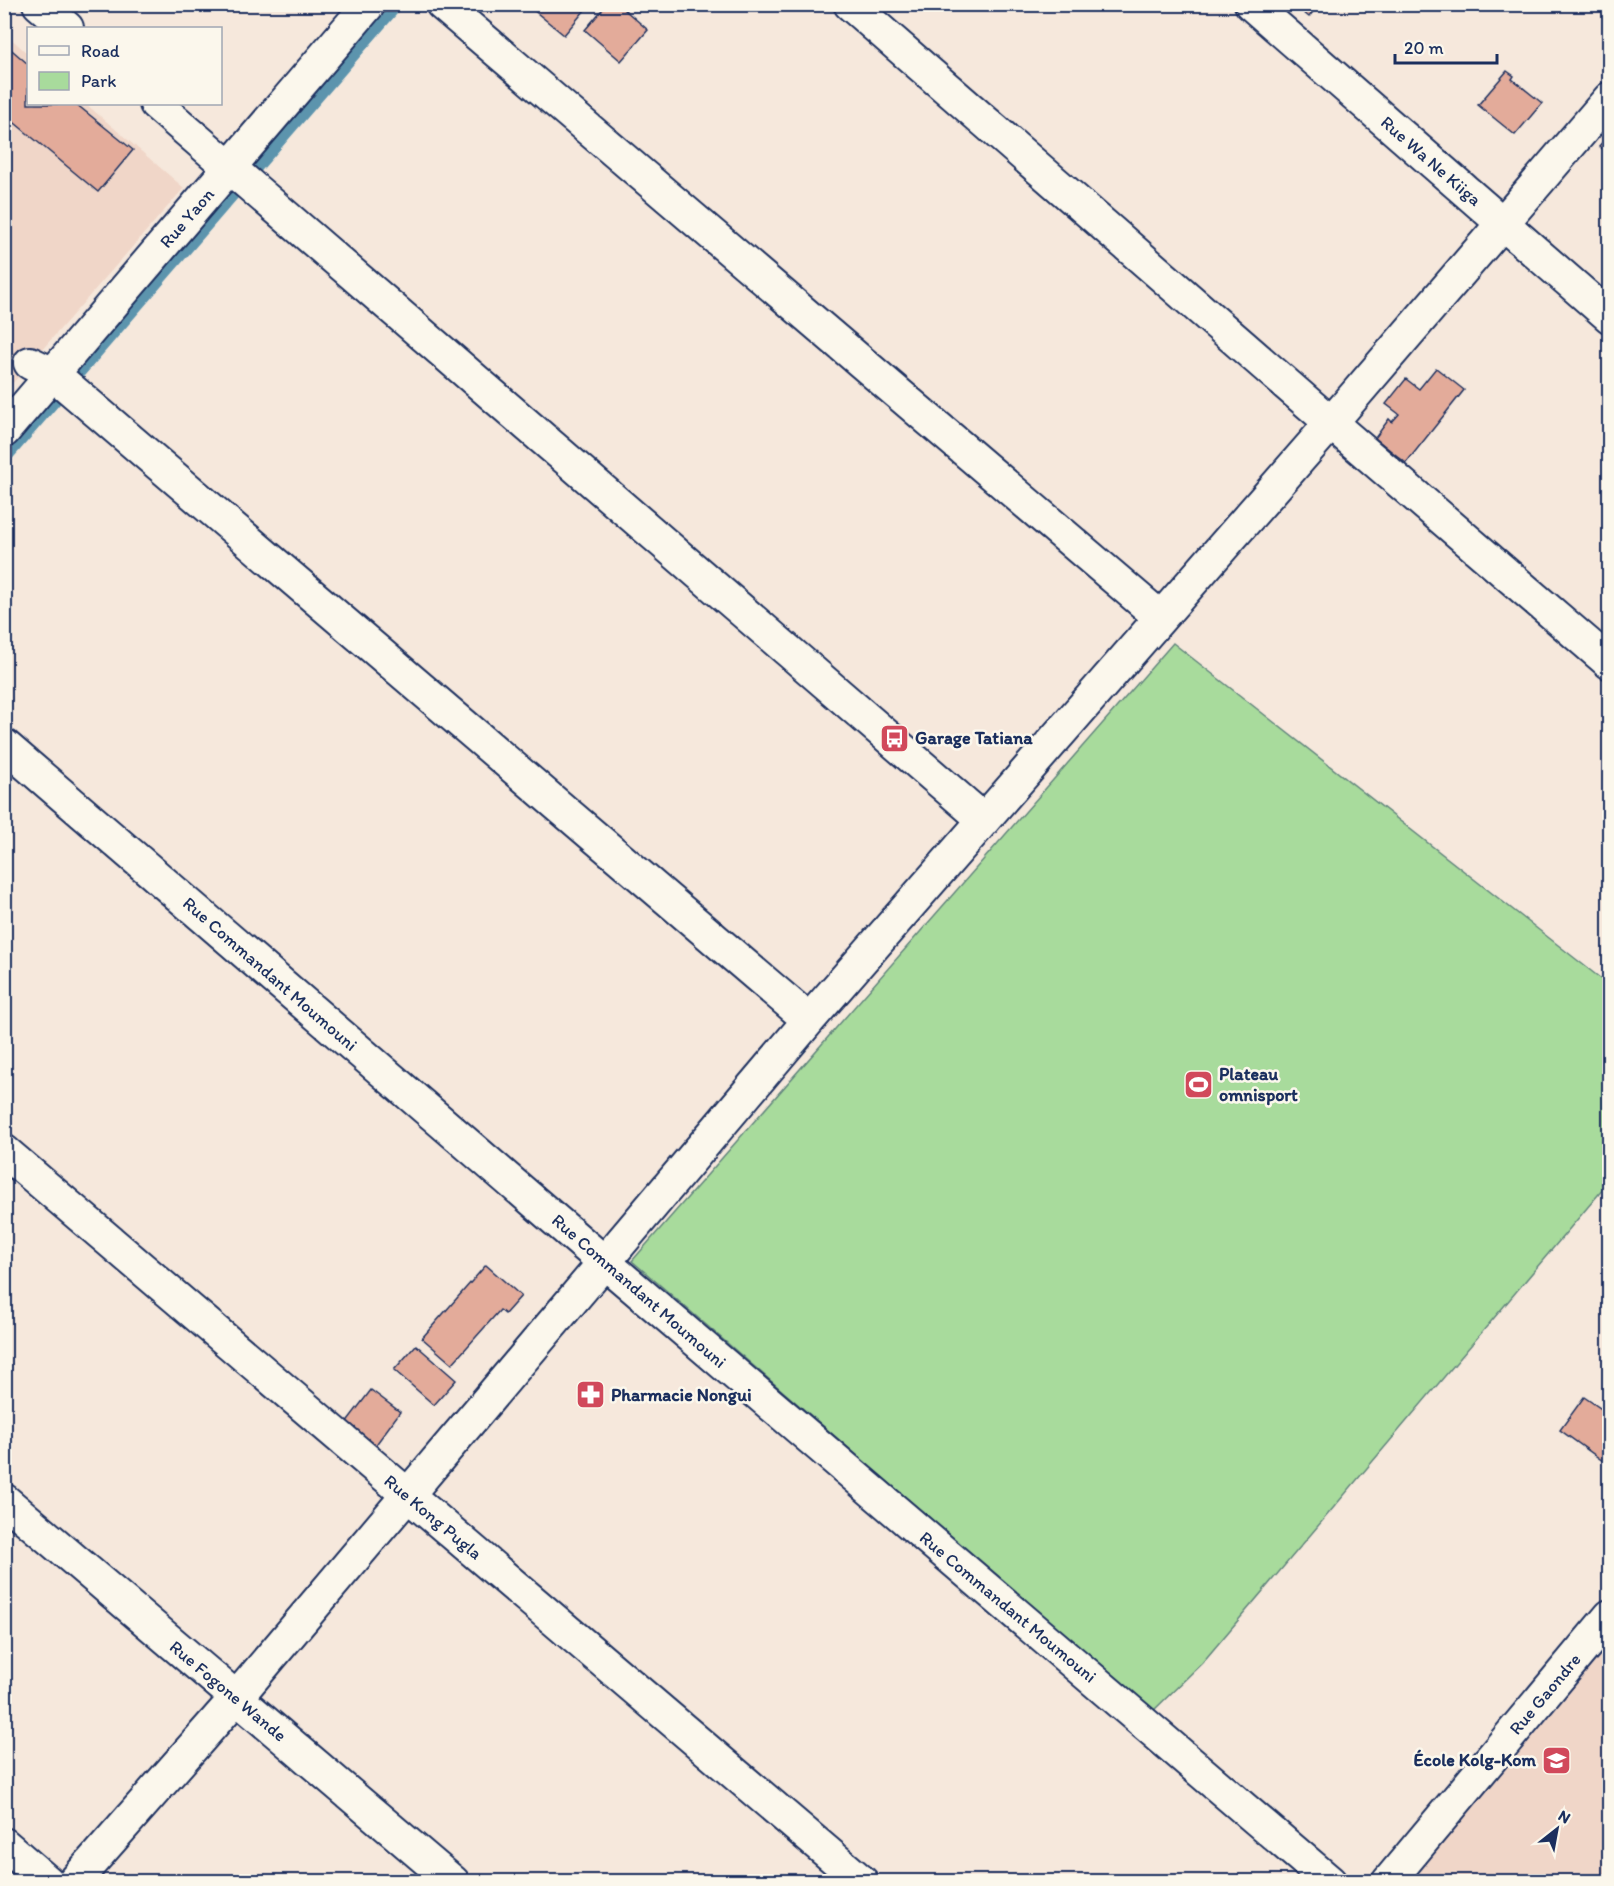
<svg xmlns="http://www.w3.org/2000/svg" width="1614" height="1886" viewBox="0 0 1614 1886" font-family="Itim,sans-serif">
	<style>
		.built { fill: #f0d6c8 }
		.green { fill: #a8db9c; stroke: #62857d; stroke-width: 1.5 }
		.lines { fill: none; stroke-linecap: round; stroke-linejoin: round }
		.stream { stroke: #5c94ad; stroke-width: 10 }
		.building { fill: #e3ab9a; stroke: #1b2f5e; stroke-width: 1.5 }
		.minor-casing { stroke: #1b2f5e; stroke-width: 36 }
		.minor { stroke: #fbf7ec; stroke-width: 32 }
		.labels { text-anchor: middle; stroke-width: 5; stroke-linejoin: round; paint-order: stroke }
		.street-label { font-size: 18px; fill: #1b2f5e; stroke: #fbf7ec }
		.poi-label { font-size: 18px; font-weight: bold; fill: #1b2f5e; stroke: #fbf7ec; text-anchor: start }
	</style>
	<rect width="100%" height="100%" fill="#f6e8dc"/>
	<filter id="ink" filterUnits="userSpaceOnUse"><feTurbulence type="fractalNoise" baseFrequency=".0167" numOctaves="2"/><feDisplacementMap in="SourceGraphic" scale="12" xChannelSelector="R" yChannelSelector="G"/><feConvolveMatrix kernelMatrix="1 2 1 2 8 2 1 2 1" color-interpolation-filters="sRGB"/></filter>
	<g filter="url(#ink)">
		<path class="built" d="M5,33L28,54V104H86L184,188L5,392Z
			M1609,1639V1881H1401Z"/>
		<path class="green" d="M1173,643L1609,985V1182L1202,1663L1153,1711L632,1261Z"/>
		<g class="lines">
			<path class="stream" d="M4,461L399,4"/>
		</g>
		<path class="building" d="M526,4H590L564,35Z
			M607,4H618L648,30L621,61L585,30Z
			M1293,4H1319L1309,17Z
			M6,45L28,64V104H76L133,150L98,192L4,114V47Z
			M1507,71L1514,76L1512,79L1542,103L1515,135L1478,105Z
			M1610,134V155L1599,146Z
			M1436,368L1464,390L1406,463L1375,438L1389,419L1392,422L1399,414L1386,404L1406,379L1419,389Z
			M486,1265L521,1296L505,1314L500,1310L452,1364L422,1338Z
			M416,1345L456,1380L434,1405L394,1370Z
			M371,1390L400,1412L375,1446L345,1424Z
			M1584,1397L1610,1415V1466L1560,1430Z"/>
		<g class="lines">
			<defs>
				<path id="minor" d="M39,4L67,28
					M442,4L1160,617
					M850,4L1331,423L1610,663
					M1251,4L1610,317
					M156,104L984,820
					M30,363L53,374L809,1020
					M4,431L369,4
					M4,745L604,1262L1330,1882
					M4,1151L862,1882
					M4,1500L453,1882
					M4,1844L48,1882
					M74,1882L236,1698L809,1020L1331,423L1610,98
					M1388,1882L1610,1616"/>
			</defs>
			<use href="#minor" class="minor-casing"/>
			<use href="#minor" class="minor"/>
		</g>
	</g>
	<defs>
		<symbol id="bus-square" viewBox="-11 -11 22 22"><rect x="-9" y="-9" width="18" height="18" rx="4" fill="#d1495b" stroke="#fbf7ec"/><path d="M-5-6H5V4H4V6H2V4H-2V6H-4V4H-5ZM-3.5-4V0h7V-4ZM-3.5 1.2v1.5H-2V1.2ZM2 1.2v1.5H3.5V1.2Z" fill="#fff"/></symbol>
		<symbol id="stadium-square" viewBox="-11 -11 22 22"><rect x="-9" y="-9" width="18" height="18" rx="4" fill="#d1495b" stroke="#fbf7ec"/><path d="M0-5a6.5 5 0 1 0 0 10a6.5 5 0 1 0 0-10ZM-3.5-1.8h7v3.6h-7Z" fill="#fff"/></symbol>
		<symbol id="pharmacy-square" viewBox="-11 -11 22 22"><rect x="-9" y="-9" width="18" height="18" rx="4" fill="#d1495b" stroke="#fbf7ec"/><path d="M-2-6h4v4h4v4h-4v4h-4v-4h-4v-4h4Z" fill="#fff"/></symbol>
		<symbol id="school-square" viewBox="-11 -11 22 22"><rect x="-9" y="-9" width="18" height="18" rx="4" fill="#d1495b" stroke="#fbf7ec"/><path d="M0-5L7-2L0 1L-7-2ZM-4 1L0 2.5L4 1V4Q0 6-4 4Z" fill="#fff"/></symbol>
	</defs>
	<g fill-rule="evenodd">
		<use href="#bus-square" x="878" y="722" width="33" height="33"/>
		<use href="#stadium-square" x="1182" y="1068" width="33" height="33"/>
		<use href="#pharmacy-square" x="574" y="1378" width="33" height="33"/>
		<use href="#school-square" x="1540" y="1744" width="33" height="33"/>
	</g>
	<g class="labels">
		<g class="street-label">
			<text transform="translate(1431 161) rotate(41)" y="6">Rue Wa Ne Kiiga</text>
			<text transform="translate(187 218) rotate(-49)" y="6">Rue Yaon</text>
			<text transform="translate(270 974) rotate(41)" y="6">Rue Commandant Moumouni</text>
			<text transform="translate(639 1291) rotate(41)" y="6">Rue Commandant Moumouni</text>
			<text transform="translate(433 1517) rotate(40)" y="6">Rue Kong Pugla</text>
			<text transform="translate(1008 1607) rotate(40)" y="6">Rue Commandant Moumouni</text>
			<text transform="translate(228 1691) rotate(40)" y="6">Rue Fogone Wande</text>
			<text transform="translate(1545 1694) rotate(-50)" y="6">Rue Gaondre</text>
		</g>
		<g class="poi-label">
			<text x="915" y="744">Garage Tatiana</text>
			<text x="1219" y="1080">Plateau<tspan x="1219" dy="21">omnisport</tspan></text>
			<text x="611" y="1401">Pharmacie Nongui</text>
			<text x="1536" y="1766" text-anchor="end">École Kolg-Kom</text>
		</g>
	</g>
	<rect width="1614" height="1886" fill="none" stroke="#fbf7ec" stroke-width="24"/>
	<rect x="12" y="12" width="1590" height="1862" fill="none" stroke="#1b2f5e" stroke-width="2" filter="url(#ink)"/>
	<rect x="27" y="27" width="195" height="78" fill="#fbf7ec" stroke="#a1a7b3" stroke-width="1.5"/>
	<rect x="39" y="46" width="30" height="9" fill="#fbf7ec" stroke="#a1a7b3" stroke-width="1.5"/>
	<text x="81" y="57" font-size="18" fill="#1b2f5e">Road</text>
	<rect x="39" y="72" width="30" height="18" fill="#a8db9c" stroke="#a1a7b3" stroke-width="1.5"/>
	<text x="81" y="87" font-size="18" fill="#1b2f5e">Park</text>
	<g transform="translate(1557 1829) rotate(31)" stroke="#fbf7ec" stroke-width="4.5" paint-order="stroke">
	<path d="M0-4.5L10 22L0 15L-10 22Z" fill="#1b2f5e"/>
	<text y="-9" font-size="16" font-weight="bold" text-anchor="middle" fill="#1b2f5e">N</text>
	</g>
	<path d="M1395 54v9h102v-9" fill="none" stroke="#1b2f5e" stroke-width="3"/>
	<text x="1404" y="54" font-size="18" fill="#1b2f5e" stroke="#fbf7ec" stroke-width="4.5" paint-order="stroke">20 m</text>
</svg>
